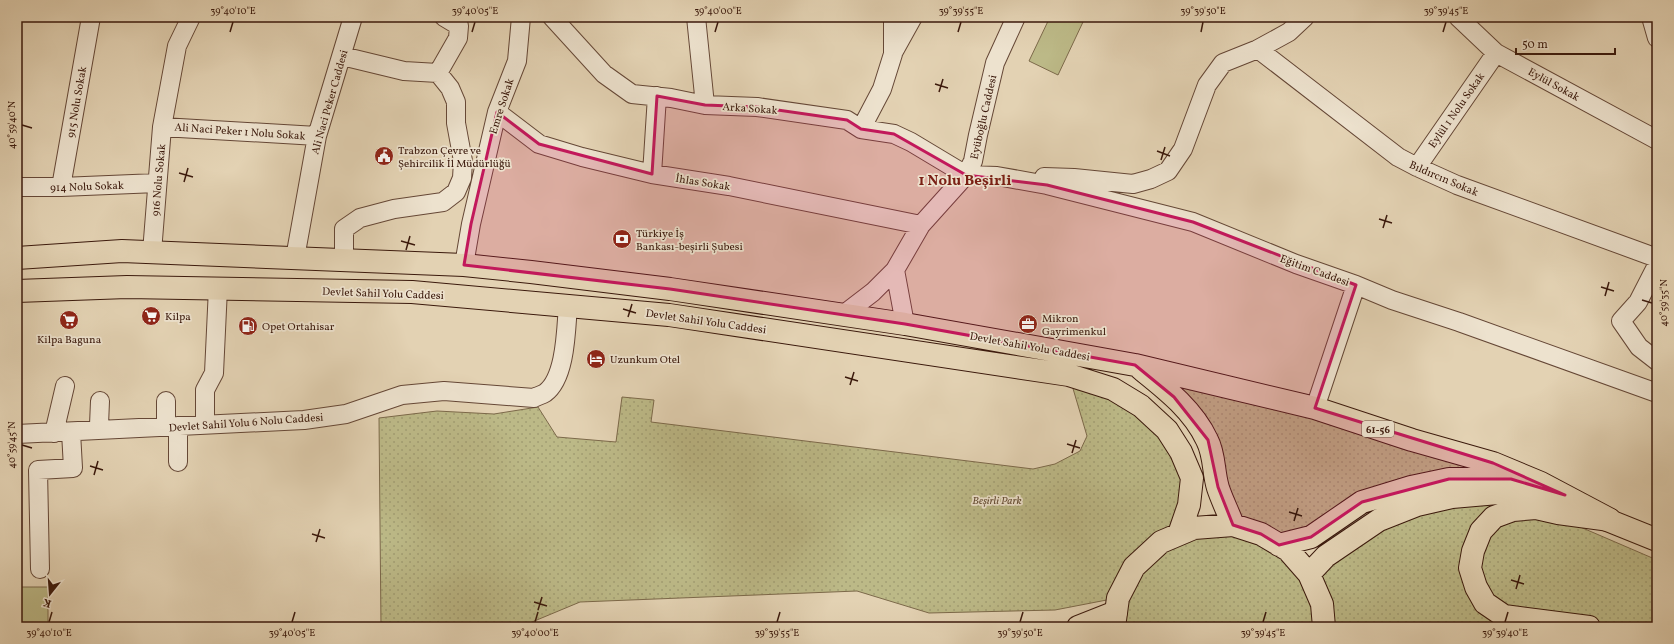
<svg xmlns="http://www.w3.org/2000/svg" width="1674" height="644" viewBox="0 0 1674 644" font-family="Vollkorn,serif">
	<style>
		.grass { fill: url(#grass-dots); stroke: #7c694a }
		.pitch { fill: #bcb987; stroke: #7c694a }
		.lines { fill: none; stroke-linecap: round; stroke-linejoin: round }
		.minor-casing { stroke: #654736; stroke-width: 20 }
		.major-casing { stroke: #3b190c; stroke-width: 24 }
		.highway-casing { stroke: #3b190c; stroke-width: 24 }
		.minor { stroke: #ede2ce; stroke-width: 18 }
		.major { stroke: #e3d2b3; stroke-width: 22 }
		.highway { stroke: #e3d2b3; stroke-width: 22 }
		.marked { fill: #c2185b; fill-opacity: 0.2; stroke: #c2185b; stroke-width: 3; stroke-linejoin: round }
		.ticks { fill: none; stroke: #3b190c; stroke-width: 1.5 }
		.labels { text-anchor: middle; stroke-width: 3.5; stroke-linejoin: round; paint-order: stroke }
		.shield { fill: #ede2ce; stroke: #705546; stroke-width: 1 }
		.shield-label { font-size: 10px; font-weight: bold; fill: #3b190c }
		.street-label { font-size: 11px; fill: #3b190c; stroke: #ede2ce }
		.poi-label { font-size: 11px; fill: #3b190c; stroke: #ede2ce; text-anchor: start }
		.park-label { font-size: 11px; font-style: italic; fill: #624931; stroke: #ede2ce }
		.district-label { font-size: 15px; font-weight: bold; fill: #7a1f14; stroke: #ede2ce }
		.neatline { fill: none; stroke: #3b190c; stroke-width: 1.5 }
		.ticks-label { font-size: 10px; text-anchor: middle; fill: #3b190c }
	</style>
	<defs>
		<pattern id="grass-dots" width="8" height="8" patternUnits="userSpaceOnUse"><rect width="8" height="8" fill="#bcb987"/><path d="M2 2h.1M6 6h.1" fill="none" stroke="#a29e73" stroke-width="1.8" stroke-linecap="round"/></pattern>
	</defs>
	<rect width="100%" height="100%" fill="#e3d2b3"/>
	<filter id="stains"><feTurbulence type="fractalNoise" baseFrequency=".005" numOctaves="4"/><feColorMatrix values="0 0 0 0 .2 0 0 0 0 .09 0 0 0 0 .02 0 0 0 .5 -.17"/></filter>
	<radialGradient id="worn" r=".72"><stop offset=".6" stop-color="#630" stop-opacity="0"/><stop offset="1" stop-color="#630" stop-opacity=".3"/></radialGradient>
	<path class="grass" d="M1171,370L1494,467L1449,479L1280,545L1309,574L1379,520L1498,493L1515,512L1578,526L1657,560V627H1589L1534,623L1336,624L1324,625V627H1114L1117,598L1055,610L929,613L857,591L580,602L520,627H381L379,418L437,411L494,414L538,407L557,437L616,442L622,397L654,400L651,422L1033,469L1055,464L1080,451L1087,436L1069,375L1141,406L1181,452L1182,525H1233L1191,415Z"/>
	<path class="pitch" d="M1050,17H1072L1083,22L1058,75L1029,61Z
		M17,455L21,587H48V627H17Z"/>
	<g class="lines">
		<defs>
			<path id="minor" d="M552,17L604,74L632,94L671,98L705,105L757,107L847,120L861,129L894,134L911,142L966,175L997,176L1047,185L1193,222L1296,264L1356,285L1392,300L1459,322L1657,393
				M696,17L705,105
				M1458,17L1496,53L1657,140
				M1651,17L1657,38
				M1258,49L1398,157L1417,167L1457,185L1657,258
				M893,53L913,17
				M342,56L404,71L438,73L450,88L456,102V123L463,161L462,178L456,192L443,202L394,209L360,218L344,229V260
				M438,73L458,38L459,26L444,17
				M497,112L539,144L582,157L652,174L729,186L921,225
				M162,127L317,136
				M861,129L882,89L893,54V17
				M1417,167L1496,53
				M652,174L657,96
				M1044,177L1074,178L1133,184L1151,179L1168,171L1183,149L1207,85L1223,63L1258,49L1289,32L1305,17
				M17,187H61L157,183
				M61,187L91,17
				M152,252L162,127L177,46L191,17
				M295,258L317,136L353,17
				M464,265L471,224L497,112L517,61L521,17
				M1657,265L1638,302L1621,321L1639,347L1657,361
				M895,270L905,324
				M843,315L873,292L895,270L921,225L966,175L973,161L978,135L995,63L1016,17
				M1315,408L1356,285
				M166,421V401
				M99,425L100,401
				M205,425V390L214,373L218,288
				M54,433L65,386
				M17,434L304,420L346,414L402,395L444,391L534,398C537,396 542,395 545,393C566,378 566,329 568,305
				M178,462V426
				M40,569L38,470L73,468L71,432"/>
			<path id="major" d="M17,258L122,251L464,265L531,272L670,289L905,324L1135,365L1315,408L1412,440L1493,463L1541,483L1609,519
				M17,291L127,287L412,292L669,315L1069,375L1113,389L1141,406L1167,430L1181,452L1192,478L1189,505L1179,534
				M1141,369C1166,389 1193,410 1207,440C1215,455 1213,472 1218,488C1222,500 1228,512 1233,525
				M1595,515L1657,540
				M1279,545L1311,537L1362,502L1411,487L1449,479H1511L1520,481
				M1309,574L1326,556L1379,520L1417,505L1452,497L1498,493L1559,502
				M1114,627L1118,598L1134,567L1161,542L1194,528L1233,525L1261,534L1288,550L1309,574L1322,604L1324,627"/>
			<path id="highway" d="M1078,627L1116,612
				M1589,627L1504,616L1485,603L1476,587L1470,568L1473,551L1481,531L1494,517L1513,510L1536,508L1558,513L1610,520"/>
		</defs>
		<use href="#minor" class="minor-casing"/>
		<use href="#major" class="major-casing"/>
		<use href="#highway" class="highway-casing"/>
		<use href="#minor" class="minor"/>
		<use href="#major" class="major"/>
		<use href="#highway" class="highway"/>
	</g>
	<path class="marked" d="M657,96L705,105L757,107L847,120L861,129L894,134L966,175L1047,185L1193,222L1356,285L1315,408L1493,463L1565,495L1511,479H1449L1362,502L1311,537L1279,545L1261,534L1233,525L1218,487L1208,440L1174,397L1135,365L905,324L670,289L464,265L471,224L497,112L539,144L652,174Z"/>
	<path class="ticks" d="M230,32L233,22M472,32L475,22M715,32L718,22M958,32L961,22M1201,32L1203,22M1443,32L1446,22M935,84L948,88M939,92L943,79M22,125L32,128M1157,151L1170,156M1161,160L1165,147M179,173L193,177M184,182L188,168M1379,219L1392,223M1383,228L1387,215M401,241L415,245M406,250L410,236M1601,287L1614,291M1605,296L1609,282M1642,300L1652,303M623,309L636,313M628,317L632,304M845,377L858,381M850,385L854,372M1067,444L1080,448M22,445L32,448M1072,453L1076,440M90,466L103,470M94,475L98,461M1289,512L1302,516M1294,521L1298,508M312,534L325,538M316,542L320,529M1511,580L1524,584M1516,589L1520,575M534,602L547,606M538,610L542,597M49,622L52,612M292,622L295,612M535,622L538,612M777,622L780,612M1020,622L1023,612M1263,622L1266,612M1505,622L1508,612"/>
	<defs>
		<symbol id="civic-disc" viewBox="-11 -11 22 22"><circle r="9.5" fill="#8f2418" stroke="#ede2ce"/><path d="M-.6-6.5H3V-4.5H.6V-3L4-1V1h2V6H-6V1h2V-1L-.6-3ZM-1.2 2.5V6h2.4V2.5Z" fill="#fff"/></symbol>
		<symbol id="bank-disc" viewBox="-11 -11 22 22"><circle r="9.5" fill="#8f2418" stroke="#ede2ce"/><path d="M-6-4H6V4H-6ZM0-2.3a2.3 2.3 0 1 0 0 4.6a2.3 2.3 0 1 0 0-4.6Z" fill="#fff"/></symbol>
		<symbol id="supermarket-disc" viewBox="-11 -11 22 22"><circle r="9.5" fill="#8f2418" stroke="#ede2ce"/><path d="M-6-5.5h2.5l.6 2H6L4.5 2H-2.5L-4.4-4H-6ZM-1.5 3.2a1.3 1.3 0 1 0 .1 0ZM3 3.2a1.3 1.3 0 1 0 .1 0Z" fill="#fff"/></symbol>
		<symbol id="office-disc" viewBox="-11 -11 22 22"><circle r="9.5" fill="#8f2418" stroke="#ede2ce"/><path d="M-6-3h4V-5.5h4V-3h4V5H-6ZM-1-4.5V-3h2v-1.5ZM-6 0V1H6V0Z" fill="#fff"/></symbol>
		<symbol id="fuel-disc" viewBox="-11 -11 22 22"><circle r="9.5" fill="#8f2418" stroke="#ede2ce"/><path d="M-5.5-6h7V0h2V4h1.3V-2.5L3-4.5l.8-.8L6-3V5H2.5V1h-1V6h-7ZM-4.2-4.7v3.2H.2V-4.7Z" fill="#fff"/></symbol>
		<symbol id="hotel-disc" viewBox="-11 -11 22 22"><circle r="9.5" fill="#8f2418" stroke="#ede2ce"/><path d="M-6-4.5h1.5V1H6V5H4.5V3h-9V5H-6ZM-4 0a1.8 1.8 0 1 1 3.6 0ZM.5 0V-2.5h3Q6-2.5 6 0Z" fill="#fff"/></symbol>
	</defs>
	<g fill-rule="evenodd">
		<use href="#civic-disc" x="373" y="145" width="22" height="22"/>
		<use href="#bank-disc" x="611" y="228" width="22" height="22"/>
		<use href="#supermarket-disc" x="140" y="305" width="22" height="22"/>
		<use href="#supermarket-disc" x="58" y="309" width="22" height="22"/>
		<use href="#office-disc" x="1017" y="313" width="22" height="22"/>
		<use href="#fuel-disc" x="237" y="315" width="22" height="22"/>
		<use href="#hotel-disc" x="585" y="348" width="22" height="22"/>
	</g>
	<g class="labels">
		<rect class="shield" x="1362" y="421" width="32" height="16" rx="3"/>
		<g class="shield-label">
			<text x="1378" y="433">61-56</text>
		</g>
		<g class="street-label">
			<text transform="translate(1554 84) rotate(29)" y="4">Eylül Sokak</text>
			<text transform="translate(76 102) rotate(-80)" y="4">915 Nolu Sokak</text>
			<text transform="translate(329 102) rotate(-74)" y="4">Ali Naci Peker Caddesi</text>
			<text transform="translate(501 106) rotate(-72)" y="4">Emre Sokak</text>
			<text transform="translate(750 108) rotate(4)" y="4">Arka Sokak</text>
			<text transform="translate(1456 110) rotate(-55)" y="4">Eylül 1 Nolu Sokak</text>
			<text transform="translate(983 117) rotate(-77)" y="4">Eyüboğlu Caddesi</text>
			<text transform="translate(240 131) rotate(4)" y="4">Ali Naci Peker 1 Nolu Sokak</text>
			<text transform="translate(1444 178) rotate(23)" y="4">Bıldırcın Sokak</text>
			<text transform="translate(158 180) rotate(-85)" y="4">916 Nolu Sokak</text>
			<text transform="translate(703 182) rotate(9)" y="4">İhlas Sokak</text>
			<text transform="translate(87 186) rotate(-2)" y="4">914 Nolu Sokak</text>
			<text transform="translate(1315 270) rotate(20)" y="4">Eğitim Caddesi</text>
			<text transform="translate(383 293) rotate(2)" y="4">Devlet Sahil Yolu Caddesi</text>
			<text transform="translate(706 321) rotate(8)" y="4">Devlet Sahil Yolu Caddesi</text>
			<text transform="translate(1030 346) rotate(10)" y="4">Devlet Sahil Yolu Caddesi</text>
			<text transform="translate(246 422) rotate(-4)" y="4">Devlet Sahil Yolu 6 Nolu Caddesi</text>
		</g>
		<g class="poi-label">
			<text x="398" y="154">Trabzon Çevre ve<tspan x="398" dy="13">Şehircilik İl Müdürlüğü</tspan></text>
			<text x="636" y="237">Türkiye İş<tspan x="636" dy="13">Bankası-beşirli Şubesi</tspan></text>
			<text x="165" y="320">Kilpa</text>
			<text x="1042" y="322">Mikron<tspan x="1042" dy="13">Gayrimenkul</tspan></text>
			<text x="262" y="330">Opet Ortahisar</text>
			<text x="69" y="343" text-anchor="middle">Kilpa Baguna</text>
			<text x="610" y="363">Uzunkum Otel</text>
		</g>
		<g class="park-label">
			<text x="997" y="504">Beşirli Park</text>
		</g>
		<g class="district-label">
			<text x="965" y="185">1 Nolu Beşirli</text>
		</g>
	</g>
	<rect width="1674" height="644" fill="none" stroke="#e3d2b3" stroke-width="44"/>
	<g transform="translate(50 594) rotate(197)" stroke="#ede2ce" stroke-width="3" paint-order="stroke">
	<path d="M0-3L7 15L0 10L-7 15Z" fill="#3b190c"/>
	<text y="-6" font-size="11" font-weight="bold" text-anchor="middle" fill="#3b190c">K</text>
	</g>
	<path d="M1516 48v6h99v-6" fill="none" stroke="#3b190c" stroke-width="2"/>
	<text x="1522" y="48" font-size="12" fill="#3b190c" stroke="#ede2ce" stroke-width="3" paint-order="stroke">50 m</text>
	<rect x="22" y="22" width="1630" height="600" class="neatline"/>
	<g class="ticks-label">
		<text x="233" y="14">39°40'10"E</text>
		<text x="475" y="14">39°40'05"E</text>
		<text x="718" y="14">39°40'00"E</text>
		<text x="961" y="14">39°39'55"E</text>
		<text x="1203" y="14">39°39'50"E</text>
		<text x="1446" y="14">39°39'45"E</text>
		<text transform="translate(11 125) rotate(-90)" y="4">40°59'40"N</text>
		<text transform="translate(1663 303) rotate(-90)" y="4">40°59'35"N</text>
		<text transform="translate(11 445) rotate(-90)" y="4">40°59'45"N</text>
		<text x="49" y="636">39°40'10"E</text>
		<text x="292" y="636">39°40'05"E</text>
		<text x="535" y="636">39°40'00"E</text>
		<text x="777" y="636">39°39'55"E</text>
		<text x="1020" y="636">39°39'50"E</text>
		<text x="1263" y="636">39°39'45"E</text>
		<text x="1505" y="636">39°39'40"E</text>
	</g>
	<rect width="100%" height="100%" filter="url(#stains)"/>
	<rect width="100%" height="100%" fill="url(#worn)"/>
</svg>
